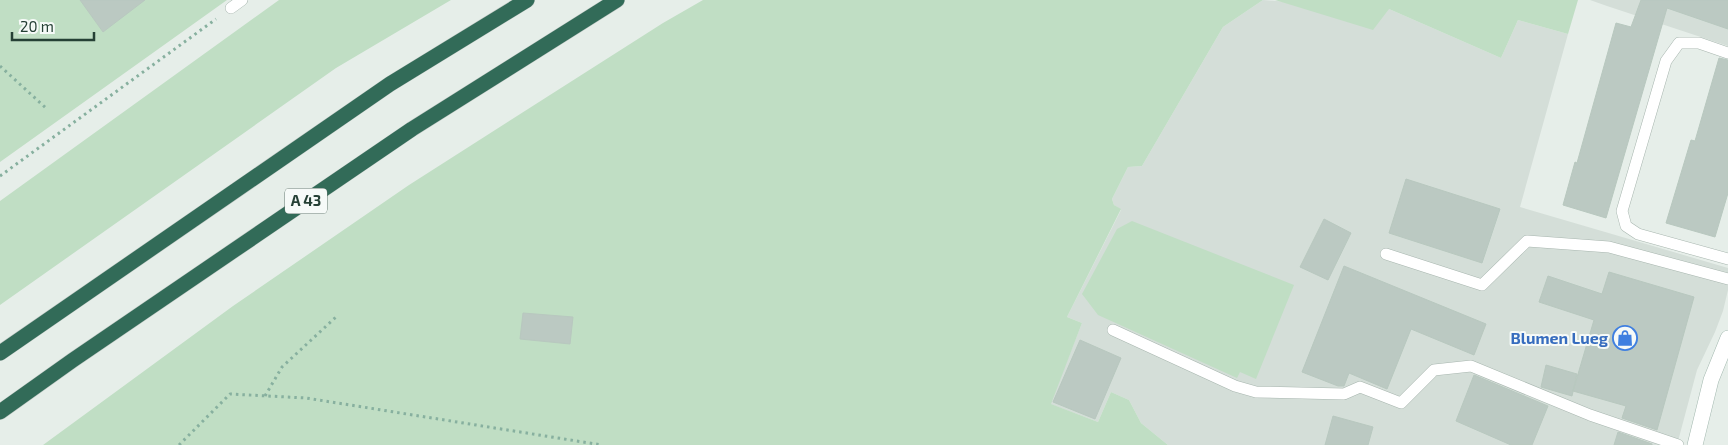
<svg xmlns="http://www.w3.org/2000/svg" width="1728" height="445" viewBox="0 0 1728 445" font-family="'Exo 2',sans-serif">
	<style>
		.built { fill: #d4ded8 }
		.green { fill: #c0dec4 }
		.building { fill: #bbc9c2; stroke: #b8c8bf }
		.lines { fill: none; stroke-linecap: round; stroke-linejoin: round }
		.lane-casing { stroke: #a8b6af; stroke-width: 12 }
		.secondary-casing { stroke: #a4b9b0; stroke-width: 16 }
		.highway-casing { stroke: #c2cac6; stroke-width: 16 }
		.path { stroke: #87b09f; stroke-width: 3; stroke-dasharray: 2.5 4; stroke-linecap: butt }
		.lane { stroke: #fff; stroke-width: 11 }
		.secondary { stroke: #fff; stroke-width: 15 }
		.highway { stroke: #326b58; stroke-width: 15 }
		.labels { text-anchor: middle; stroke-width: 4; stroke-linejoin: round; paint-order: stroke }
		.shield { fill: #f6faf8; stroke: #647870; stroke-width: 1 }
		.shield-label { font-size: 15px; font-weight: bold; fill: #254035 }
		.shop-label { font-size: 16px; font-weight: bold; fill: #366cbe; stroke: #f6faf8; text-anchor: end }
	</style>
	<rect width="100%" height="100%" fill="#e6eee9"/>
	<path class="built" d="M1263,0L1389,9L1501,58L1518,20L1568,34L1520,207L1728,268V290L1723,311L1715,332L1697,370L1677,445H1168L1141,423L1129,400L1111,392L1098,422L1050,404L1082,323L1067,317L1121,210L1114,205L1112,199L1128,167L1142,166L1223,27Z
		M1590,0H1728V46L1607,6Z"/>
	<path class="green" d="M0,0H227L0,162Z
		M279,0H451L336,68L0,305V201Z
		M703,0H1263L1223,27L1142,166L1128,167L1112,199L1114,205L1121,209L1067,317L1082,323L1051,404L1098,422L1111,392L1129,400L1141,423L1168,445H43L233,306L409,185L663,23Z
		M1275,0H1578L1568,34L1518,20L1501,58L1389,9L1373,30Z
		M1132,221L1294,285L1256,379L1240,372L1237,378L1098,315L1082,294L1117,229Z"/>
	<path class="building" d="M80,0H145L103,32Z
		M1641,0H1728V29L1667,8L1606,218L1563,205L1575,162L1577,163L1616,23L1631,27Z
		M1719,58L1728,60V193L1715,237L1666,223L1691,140L1695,141Z
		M1406,179L1500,209L1482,263L1389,233Z
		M1324,219L1351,233L1328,280L1300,267Z
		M1344,266L1486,324L1474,355L1411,329L1387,389L1349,373L1344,386H1338L1302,372Z
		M1609,272L1694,297L1657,430L1622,418L1626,406L1573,391L1594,320L1539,302L1548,276L1602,294Z
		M523,313L573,317L570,344L520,339Z
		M1080,340L1121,358L1095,419L1053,402Z
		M1546,365L1577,374L1572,396L1541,387Z
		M1474,375L1548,406L1532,445H1511L1456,421Z
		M1333,416L1373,427L1368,445H1325Z
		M1618,432L1652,444V445H1614Z"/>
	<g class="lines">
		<defs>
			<path id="lane" d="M231,8L242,0
				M1728,53L1699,43H1679L1666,61L1622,211L1626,226L1638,234L1728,259
				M1386,254L1482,285L1527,241L1609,247L1728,279
				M1113,330L1235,386L1256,392L1344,394L1360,387L1401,403L1434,370L1471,366L1590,415L1678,445"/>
			<path id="secondary" d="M1695,445L1711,380L1728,338"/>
			<path id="highway" d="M0,353L390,84L527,0
				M0,412L73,360L412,129L617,0"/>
		</defs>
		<use href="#lane" class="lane-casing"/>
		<use href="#secondary" class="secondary-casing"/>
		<use href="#highway" class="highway-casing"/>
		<path class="path" d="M0,66L47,109
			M0,176L216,19
			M265,396L282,367L336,317
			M179,445L230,394L306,398L602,445"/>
		<use href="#lane" class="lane"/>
		<use href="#secondary" class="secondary"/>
		<use href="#highway" class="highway"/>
	</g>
	<defs>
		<symbol id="shop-ring" viewBox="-11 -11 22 22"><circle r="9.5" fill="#f6faf8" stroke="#3f7fe0" stroke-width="1.5"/><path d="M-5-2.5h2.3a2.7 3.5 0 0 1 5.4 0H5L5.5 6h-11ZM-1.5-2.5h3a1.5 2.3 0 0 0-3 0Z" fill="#3f7fe0"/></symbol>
	</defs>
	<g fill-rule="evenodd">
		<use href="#shop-ring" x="1611" y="324" width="28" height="28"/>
	</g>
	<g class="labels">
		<rect class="shield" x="285" y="188.5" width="42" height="25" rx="4"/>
		<g class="shield-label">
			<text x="306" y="206">A 43</text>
		</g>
		<g class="shop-label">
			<text x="1608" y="344">Blumen Lueg</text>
		</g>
	</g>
	<path d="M12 32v8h82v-8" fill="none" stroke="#254035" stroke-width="2.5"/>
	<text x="20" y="32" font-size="15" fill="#254035" stroke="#f6faf8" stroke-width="4" paint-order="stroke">20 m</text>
</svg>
